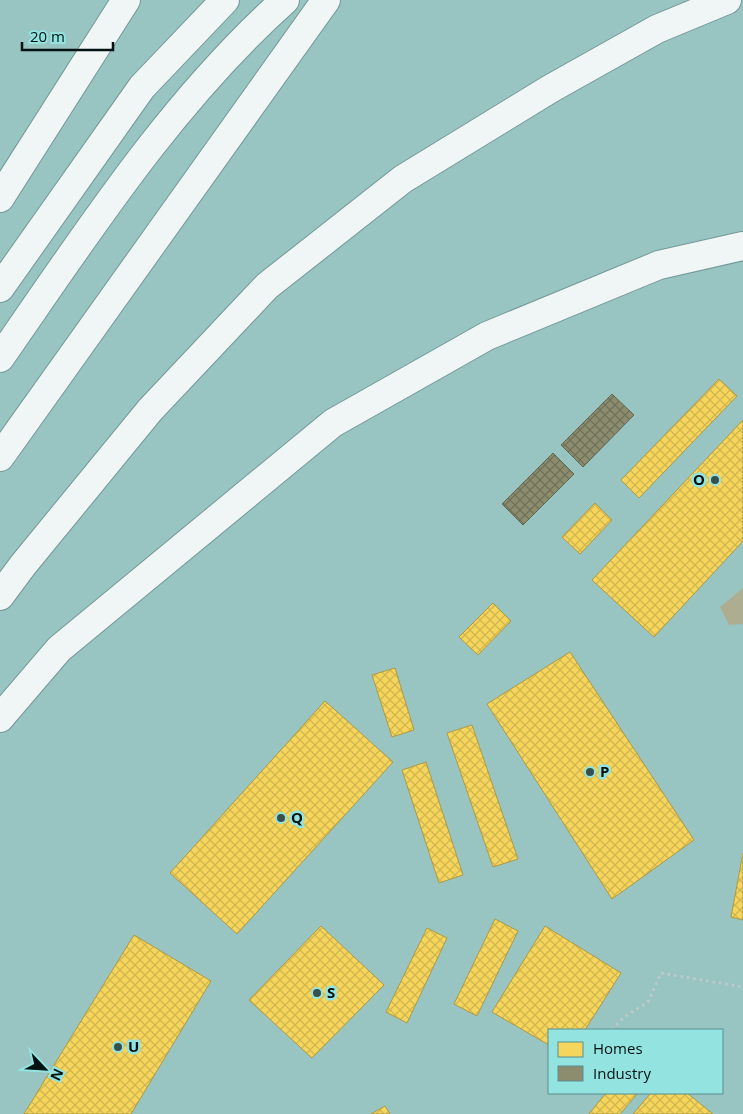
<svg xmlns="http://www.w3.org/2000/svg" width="743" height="1114" viewBox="0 0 743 1114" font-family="'Open Sans',sans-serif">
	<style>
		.green { fill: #adad91 }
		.homes { fill: url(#homes-cross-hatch); stroke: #ac9a46 }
		.industry { fill: url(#industry-cross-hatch); stroke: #626752 }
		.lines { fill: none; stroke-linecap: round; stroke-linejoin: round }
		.motorway-casing { stroke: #749897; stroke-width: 30 }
		.path { stroke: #bccac9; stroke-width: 3; stroke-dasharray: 2.5 4; stroke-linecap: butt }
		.motorway { stroke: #f0f6f6; stroke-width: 28 }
		.poi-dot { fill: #35504f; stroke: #93e3e0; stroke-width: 2 }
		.labels { text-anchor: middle; stroke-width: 5; stroke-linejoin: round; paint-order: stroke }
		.poi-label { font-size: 15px; font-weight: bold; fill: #001211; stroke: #93e3e0; text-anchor: start }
	</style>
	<defs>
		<pattern id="homes-cross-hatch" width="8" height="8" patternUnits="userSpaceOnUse" patternTransform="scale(1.25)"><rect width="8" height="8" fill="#f6d55c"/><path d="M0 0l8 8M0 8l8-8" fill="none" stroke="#d1b64f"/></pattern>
		<pattern id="industry-cross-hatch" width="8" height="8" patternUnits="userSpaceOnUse" patternTransform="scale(1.25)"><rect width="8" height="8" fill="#8c8c6e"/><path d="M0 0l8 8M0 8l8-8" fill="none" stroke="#707159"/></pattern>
	</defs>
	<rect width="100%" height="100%" fill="#98c4c2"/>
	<path class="green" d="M743,588V624L729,625L720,607Z"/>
	<path class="homes" d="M719,379L737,396L639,498L621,480Z
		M743,420V541L654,637L592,580Z
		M595,503L612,520L580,554L562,537Z
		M493,603L511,621L478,655L459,637Z
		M570,652L694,840L612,899L487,704Z
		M395,668L414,730L392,737L372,675Z
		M325,701L393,762L237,934L170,873Z
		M472,725L518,859L493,867L447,733Z
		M426,762L463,875L439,883L402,770Z
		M743,853V920L731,917Z
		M495,919L518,931L477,1016L454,1004Z
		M321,926L384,985L312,1058L249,1000Z
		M545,926L621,973L585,1030H549V1045L492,1012Z
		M427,928L447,938L407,1023L386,1012Z
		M134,935L211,981L131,1114H24Z
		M606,1093H638L620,1114H589Z
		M651,1093H687L713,1114H633Z
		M385,1106L390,1114H371Z"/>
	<path class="industry" d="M612,394L634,415L583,467L561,445Z
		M553,453L574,474L523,525L502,504Z"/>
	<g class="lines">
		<defs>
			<path id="motorway" d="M0,198L126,0
				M0,288L142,87L225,0
				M0,358C87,233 171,102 285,0
				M0,457L326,0
				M0,596L23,565L150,410L267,286L403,179L550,89L657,29L727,0
				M0,718L59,649L333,423L487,336L659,265L743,246"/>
		</defs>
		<use href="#motorway" class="motorway-casing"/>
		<path class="path" d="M612,1030L624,1017L648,1002L661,973L743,987"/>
		<use href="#motorway" class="motorway"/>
	</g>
	<g class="poi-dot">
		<circle cx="715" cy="480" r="5"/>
		<circle cx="590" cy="772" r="5"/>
		<circle cx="281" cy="818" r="5"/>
		<circle cx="317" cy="993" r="5"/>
		<circle cx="118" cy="1047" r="5"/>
	</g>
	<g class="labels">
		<g class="poi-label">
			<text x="705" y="485" text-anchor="end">O</text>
			<text x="600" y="777">P</text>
			<text x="291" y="823">Q</text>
			<text x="327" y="998">S</text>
			<text x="128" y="1052">U</text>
		</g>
	</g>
	<rect x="548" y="1029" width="175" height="65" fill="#93e3e0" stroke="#588f8d"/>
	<rect x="558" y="1042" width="25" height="15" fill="#f6d55c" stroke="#588f8d"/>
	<text x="593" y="1054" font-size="15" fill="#001211">Homes</text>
	<rect x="558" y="1066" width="25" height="15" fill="#8c8c6e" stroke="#588f8d"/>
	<text x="593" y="1079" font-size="15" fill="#001211">Industry</text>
	<g transform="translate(45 1069) rotate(115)" stroke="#93e3e0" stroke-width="4" paint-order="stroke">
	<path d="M0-4L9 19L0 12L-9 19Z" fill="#001211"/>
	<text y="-8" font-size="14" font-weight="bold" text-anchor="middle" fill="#001211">N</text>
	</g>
	<path d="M22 42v8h91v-8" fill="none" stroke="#001211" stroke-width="2.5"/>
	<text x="30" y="42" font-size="15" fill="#001211" stroke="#93e3e0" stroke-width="4" paint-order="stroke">20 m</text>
</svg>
